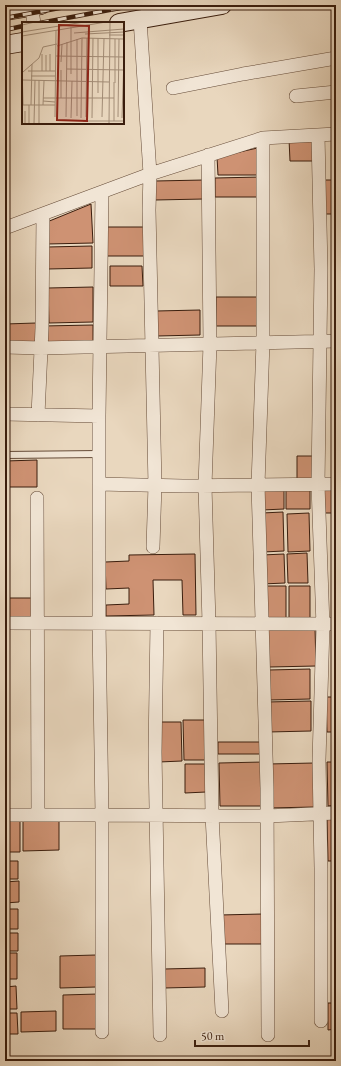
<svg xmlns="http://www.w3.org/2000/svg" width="341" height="1066" viewBox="0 0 341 1066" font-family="'EB Garamond',serif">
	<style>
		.building { fill: #ce9273; stroke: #3a1d0d }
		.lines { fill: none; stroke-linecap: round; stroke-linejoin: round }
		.lane-casing { stroke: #664c39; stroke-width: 8 }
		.street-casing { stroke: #664c39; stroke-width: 14 }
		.secondary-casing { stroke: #3a1d0d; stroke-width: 20 }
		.path { stroke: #3a1d0d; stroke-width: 2.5; stroke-dasharray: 3 2; stroke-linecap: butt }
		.lane { stroke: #f1e5d5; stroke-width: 6 }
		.street { stroke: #f1e5d5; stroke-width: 13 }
		.secondary { stroke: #f1e5d5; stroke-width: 18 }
		.rail-casing { stroke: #3a1d0d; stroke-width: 4.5 }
		.rail { stroke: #f1e5d5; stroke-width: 3; stroke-dasharray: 9; stroke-linecap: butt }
		.inset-road { fill: none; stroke: #a38d77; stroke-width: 1 }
		.view { fill: #8f2418; fill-opacity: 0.15; stroke: #8f2418; stroke-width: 2 }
		.inset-edge { fill: none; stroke: #3a1d0d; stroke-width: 2 }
	</style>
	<rect width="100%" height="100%" fill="#e9d7be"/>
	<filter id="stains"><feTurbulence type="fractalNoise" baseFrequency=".005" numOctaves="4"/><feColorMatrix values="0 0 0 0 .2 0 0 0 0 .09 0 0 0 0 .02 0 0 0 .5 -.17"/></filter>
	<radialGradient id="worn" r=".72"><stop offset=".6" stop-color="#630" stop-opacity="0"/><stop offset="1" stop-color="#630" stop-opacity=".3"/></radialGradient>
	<path class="building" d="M289,139H313V161H290Z
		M262,147L260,175H218L217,157Z
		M261,177V197H215V178Z
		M204,180V199L155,200V181Z
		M323,180H336V214H324Z
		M91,204L93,243L47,244V222Z
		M104,227H145L146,256H104Z
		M92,246V268L48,269L47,247Z
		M110,266H142L143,286H110Z
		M93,287V322L49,323L48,288Z
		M216,297H260L261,326H216Z
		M200,310V335L157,336L156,311Z
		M36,323L37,343L5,344V324Z
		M93,325V344L44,345L43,326Z
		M297,456H313L314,479L297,480Z
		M37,460V487H5V461Z
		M286,487H310V509H286Z
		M336,488V513H325L324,489Z
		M261,489H284V509L262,510Z
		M283,512L284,551L263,552L262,513Z
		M309,513L310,551L288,552L287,514Z
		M307,553L308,583H288L287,554Z
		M195,554L196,615H183L182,580H153L154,615L106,616V605L129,604V588L106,589L105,562L129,561V555Z
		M284,554L285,583L262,584V555Z
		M264,586H286V618H264Z
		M289,586H310V619L289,620Z
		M5,598H37V617H5Z
		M315,628L316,666L269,667L268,629Z
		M310,669V699L269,700V670Z
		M326,697H336V732H327Z
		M311,701V731L268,732L267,702Z
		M183,720H205V760H184Z
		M158,722H181L182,761L159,762Z
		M218,742H264V754H218Z
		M264,762L265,806H220L219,763Z
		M327,762H336V805L328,806Z
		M314,763V807L269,808L268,764Z
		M185,764H205L206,792L185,793Z
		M327,816H336V861H328Z
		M5,820H20V852H5Z
		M23,820H59V850L23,851Z
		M5,861H18V879H5Z
		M19,881V902L5,903V882Z
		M5,909H18V929H5Z
		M263,914V944H220V915Z
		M5,933H18V951H5Z
		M5,953H17V979H5Z
		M96,955V987L60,988V956Z
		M205,968V987L164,988V969Z
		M16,986L17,1009H5V987Z
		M98,994L99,1029H63V995Z
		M328,1003H336V1029L328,1030Z
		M56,1011V1031L21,1032V1012Z
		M5,1013H17L18,1034H5Z"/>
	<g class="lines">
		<defs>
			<path id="lane" d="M5,455L99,454"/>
			<path id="street" d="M31,5L34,23
				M140,19L150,174L149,210L155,485L153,547
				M173,88L243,74L336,58
				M296,96L336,92
				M318,135L321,269L318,485L323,626L319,760L321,868V1021
				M263,138V342L258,485L267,788L268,1035
				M208,155L210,344L205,486L209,623L212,815L222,1011
				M102,192L99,416V623L102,815V1032
				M5,228L150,174L263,138L336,134
				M5,347L41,348L336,341
				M5,414L99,416
				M38,415L42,328L43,214
				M99,484L183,486L336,484
				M37,498L38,815
				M5,623L336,624
				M157,623L155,752L160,1035
				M5,815H102L267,816L336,813"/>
			<path id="secondary" d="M5,11L41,5
				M119,23L222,5
				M5,45L23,42"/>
		</defs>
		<use href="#lane" class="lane-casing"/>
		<use href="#street" class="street-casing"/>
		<use href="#secondary" class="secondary-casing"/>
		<path class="path" d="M5,1059L260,1061"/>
		<use href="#lane" class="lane"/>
		<use href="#street" class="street"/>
		<use href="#secondary" class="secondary"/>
		<defs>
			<path id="rail" d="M5,18L76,5
				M40,23L136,5
				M5,30L23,26"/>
		</defs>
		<use href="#rail" class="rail-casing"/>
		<use href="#rail" class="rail"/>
	</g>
	<g transform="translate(22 22)">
		<rect width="102" height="102" fill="#e9d7be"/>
		<path class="inset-road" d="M0,3L13,0M49,5V52M0,10L62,0M52,11L102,7M63,12L102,10M87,13H102M0,14L84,0M35,24L60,16L102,17M20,32V49M28,32V49M24,33V49M34,34L102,35M39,40L40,22M0,44L1,83M45,47L102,48M6,49H34M1,50L17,36L21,25L35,22M9,54H34M1,58L87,60M93,61V17M76,71V16M21,76H92M39,76V48M21,79L33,80M1,83H33M9,83L10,42M21,83L22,59M3,89V102M55,94V17M33,95L34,8M44,95L45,20M64,95L65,16M80,95L82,16M96,95L97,17M49,96L50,59M59,96L60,16M70,96L71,16M100,96L102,35M61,99H101M92,99V60M7,102V83M12,102L13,58M17,102V58M87,102L88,0"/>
		<path class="view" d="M37,3L67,4L65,99L35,98Z"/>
		<rect width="102" height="102" class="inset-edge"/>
	</g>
	<rect width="341" height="1066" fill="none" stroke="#e9d7be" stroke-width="20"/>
	<rect x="6" y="6" width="329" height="1054" fill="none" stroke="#3a1d0d" stroke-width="2"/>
	<rect x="10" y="10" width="321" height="1046" fill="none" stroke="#3a1d0d"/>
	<path d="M195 1040v6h114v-6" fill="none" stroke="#3a1d0d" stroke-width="2"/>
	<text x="201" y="1040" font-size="12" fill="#3a1d0d" stroke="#f1e5d5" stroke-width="3" paint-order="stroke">50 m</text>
	<rect width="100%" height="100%" filter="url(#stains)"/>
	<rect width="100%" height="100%" fill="url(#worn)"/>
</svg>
